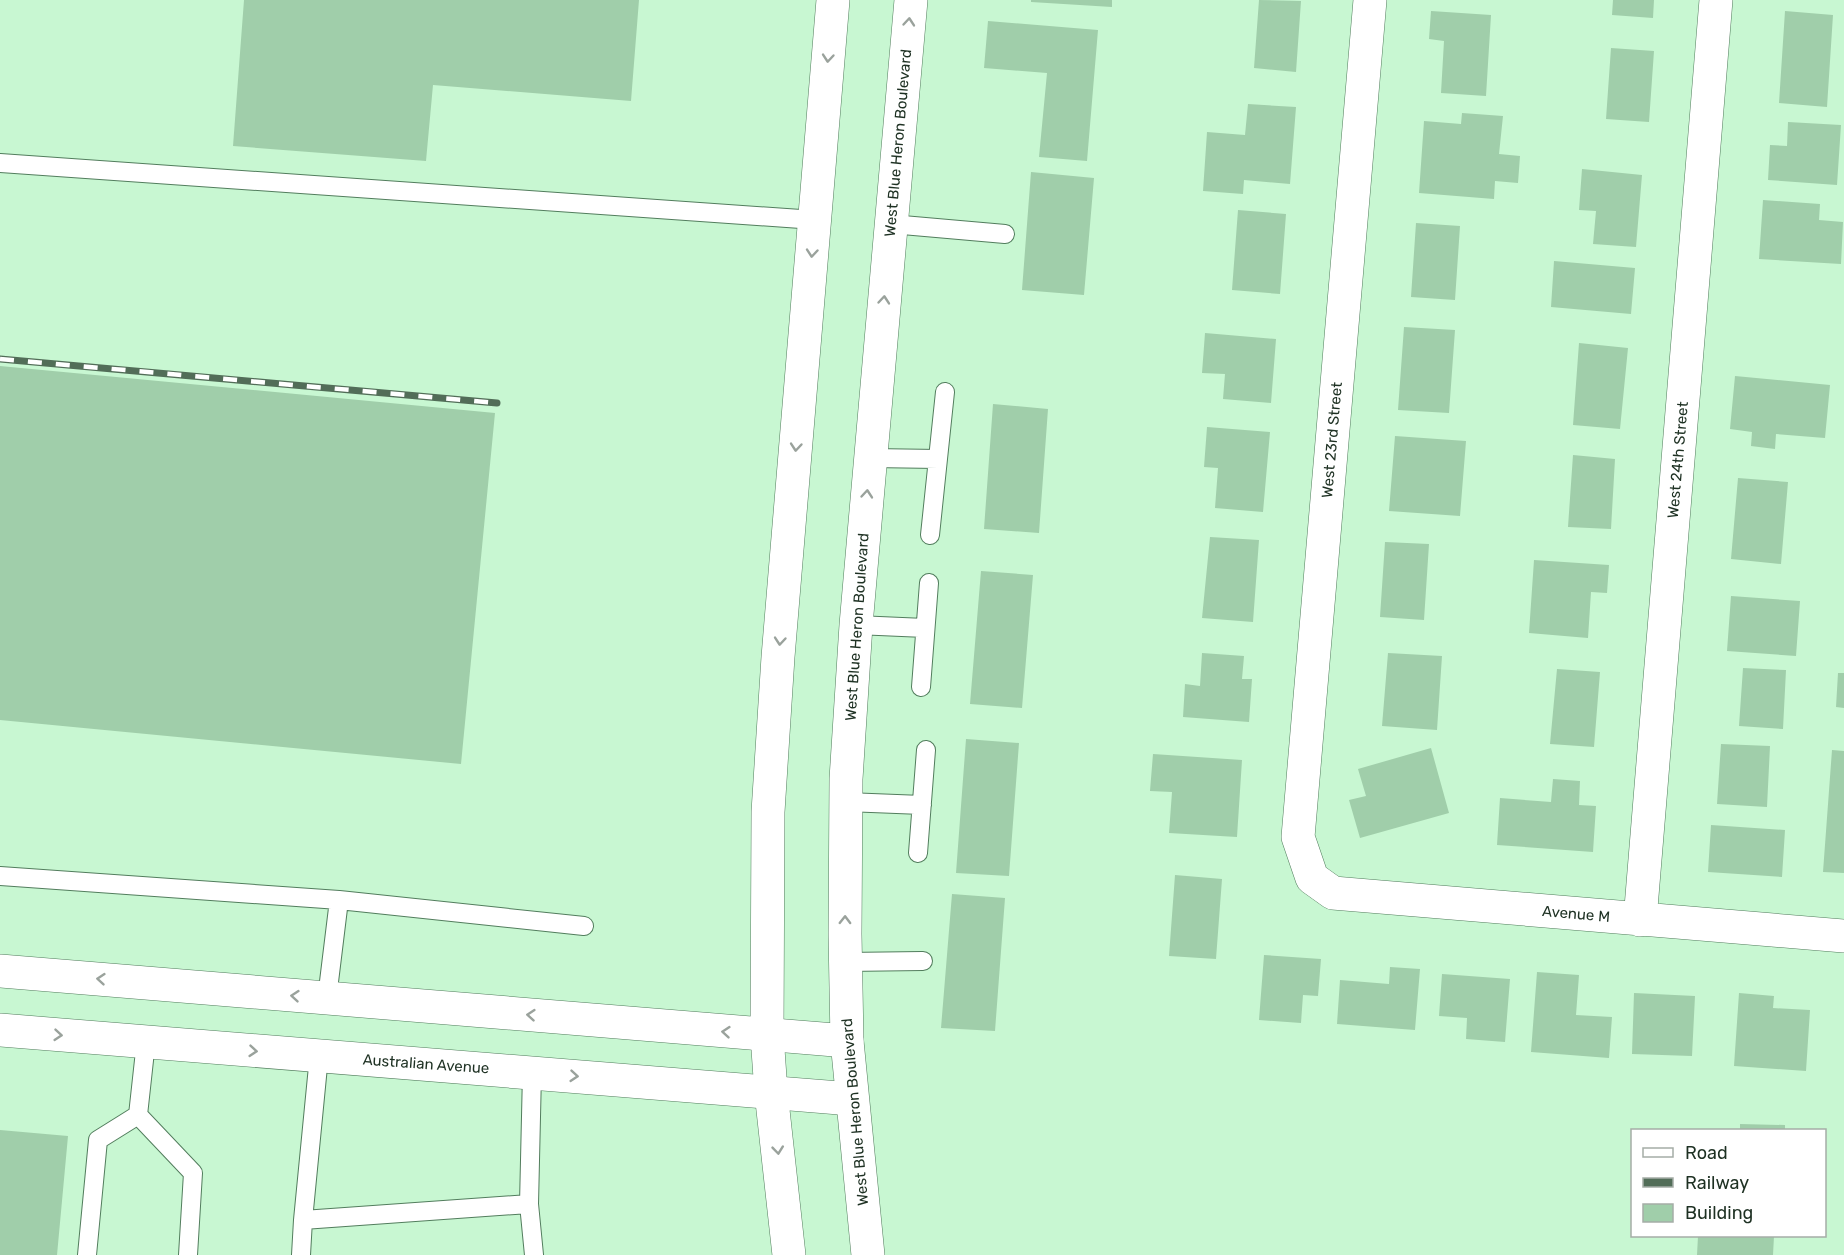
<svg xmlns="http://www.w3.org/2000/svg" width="1844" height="1255" viewBox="0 0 1844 1255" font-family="Rubik,sans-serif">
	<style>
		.building { fill: #a0ceaa }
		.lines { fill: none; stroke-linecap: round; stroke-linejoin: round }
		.lane-casing { stroke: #527d5d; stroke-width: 20 }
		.street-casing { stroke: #527d5d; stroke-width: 34 }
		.secondary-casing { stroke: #527d5d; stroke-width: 34 }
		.primary-casing { stroke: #527d5d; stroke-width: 34 }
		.lane { stroke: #fff; stroke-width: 18 }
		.street { stroke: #fff; stroke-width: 33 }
		.secondary { stroke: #fff; stroke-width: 33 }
		.primary { stroke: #fff; stroke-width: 33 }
		.rail-casing { stroke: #526d58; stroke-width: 7 }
		.rail { stroke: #fff; stroke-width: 4.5; stroke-dasharray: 14; stroke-linecap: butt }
		.oneway { stroke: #9aa29c }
		.labels { text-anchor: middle; stroke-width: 4.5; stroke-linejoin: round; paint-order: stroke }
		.street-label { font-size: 15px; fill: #1e3123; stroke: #fff }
	</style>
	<rect width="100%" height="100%" fill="#c8f7d2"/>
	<path class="building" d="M244,0H639L631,101L433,85L426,161L233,146Z
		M1031,0H1112V7L1031,2Z
		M1259,0L1301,1L1296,72L1254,68Z
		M1613,0H1654L1653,18L1612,15Z
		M1431,11L1491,15L1486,96L1441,93L1444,41L1429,39Z
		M1785,11L1833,15L1827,107L1779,103Z
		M988,21L1098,30L1087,161L1039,157L1047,73L984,68Z
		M1611,48L1654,51L1649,122L1606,119Z
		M1248,104L1296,107L1290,184L1244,180L1243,194L1203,191L1207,132L1245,135Z
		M1462,113L1503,116L1499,154L1520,156L1518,183L1495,181L1494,199L1419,193L1424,121L1461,124Z
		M1788,122L1841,125L1837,185L1768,180L1770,145L1787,146Z
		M1582,169L1642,175L1636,247L1593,244L1596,211L1579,210Z
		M1031,172L1094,178L1084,295L1022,290Z
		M1763,200L1820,204L1819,220L1843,222L1841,264L1759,259Z
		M1238,210L1286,214L1280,294L1232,290Z
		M1416,223L1460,226L1455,300L1411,297Z
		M1554,261L1635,268L1631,314L1551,307Z
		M1404,327L1455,330L1449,413L1398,410Z
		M1205,333L1276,339L1271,403L1223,399L1225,374L1202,373Z
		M1579,343L1628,348L1620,429L1573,425Z
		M0,366L495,413L461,764L0,720Z
		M1735,376L1830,385L1825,438L1776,434L1775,449L1751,446L1752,432L1730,429Z
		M993,404L1048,409L1039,533L984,529Z
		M1207,427L1270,432L1263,512L1215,508L1218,468L1204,467Z
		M1395,436L1466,441L1460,516L1389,511Z
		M1573,455L1615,459L1611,529L1568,527Z
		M1738,478L1788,482L1781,564L1731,559Z
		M1210,537L1259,540L1253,622L1202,618Z
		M1385,542L1429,544L1424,620L1380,617Z
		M1534,560L1609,565L1607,593L1591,592L1588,638L1529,633Z
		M981,571L1033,575L1022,708L970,704Z
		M1731,596L1800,601L1796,656L1727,651Z
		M1202,653L1244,656L1242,679H1252L1249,722L1183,717L1185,684L1200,686Z
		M1388,653L1442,656L1437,730L1382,726Z
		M1743,668L1786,670L1783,729L1739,726Z
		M1557,669L1600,672L1594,747L1550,744Z
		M1838,673H1844V708L1836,707Z
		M966,739L1019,743L1009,876L956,873Z
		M1721,744L1770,746L1767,807L1717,804Z
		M1431,748L1449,813L1360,838L1349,800L1366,796L1358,769Z
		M1832,750L1844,751V873L1823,872Z
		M1153,754L1242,760L1237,837L1169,833L1172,792L1150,791Z
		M1553,779L1580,781L1579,805L1596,806L1593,852L1497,845L1500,798L1551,802Z
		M1711,825L1785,830L1782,877L1708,872Z
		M1175,875L1222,879L1216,959L1169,956Z
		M952,894L1005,898L995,1031L941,1028Z
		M1264,955L1321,959L1318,996L1303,995L1301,1023L1259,1020Z
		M1390,967L1420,969L1415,1030L1337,1024L1340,980L1389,984Z
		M1537,972L1579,975L1576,1015L1612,1017L1609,1058L1531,1052Z
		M1442,974L1510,979L1505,1042L1466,1039L1467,1018L1439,1016Z
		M1634,993L1695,996L1692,1056L1632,1054Z
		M1739,993L1774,996L1773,1008L1810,1010L1806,1071L1734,1066Z
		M1740,1124L1785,1125V1130H1740Z
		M0,1130L68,1136L57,1255H0Z
		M1698,1236H1774L1773,1255H1697Z"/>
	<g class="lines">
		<defs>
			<path id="lane" d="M0,163L815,220
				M891,224L1005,234
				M871,458L938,459
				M930,535L945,392
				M856,625L925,628
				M921,687L929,583
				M846,802L922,805
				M918,853L926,750
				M0,876L339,900
				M845,962L923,961
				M327,998L339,900L584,926
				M138,1115L193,1173L188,1255
				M529,1204L534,1255
				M303,1220L529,1204L532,1073
				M87,1255L98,1140L138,1115L146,1042
				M301,1255L303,1220L319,1056"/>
			<path id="street" d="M1370,0L1298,837L1312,878L1333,893L1844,936
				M1640,920L1716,0"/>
			<path id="secondary" d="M0,971L847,1041
				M0,1030L852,1099"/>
			<path id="primary" d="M789,1255L771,1092L767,1035L768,812L778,657L833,0
				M868,1255L847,1041L845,934L846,779L856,625L911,0"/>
		</defs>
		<use href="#lane" class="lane-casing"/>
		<use href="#street" class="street-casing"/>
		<use href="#secondary" class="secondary-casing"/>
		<use href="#primary" class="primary-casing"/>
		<use href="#lane" class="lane"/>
		<use href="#street" class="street"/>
		<use href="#secondary" class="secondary"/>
		<use href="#primary" class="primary"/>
		<defs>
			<path id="rail" d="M0,359L497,403"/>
		</defs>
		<use href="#rail" class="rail-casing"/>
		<use href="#rail" class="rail"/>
	</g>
	<defs><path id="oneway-chevron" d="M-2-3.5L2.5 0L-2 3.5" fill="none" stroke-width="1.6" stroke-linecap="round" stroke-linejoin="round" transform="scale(1.5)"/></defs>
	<g class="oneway">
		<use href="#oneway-chevron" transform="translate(909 22) rotate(-85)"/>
		<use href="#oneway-chevron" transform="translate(828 58) rotate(95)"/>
		<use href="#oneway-chevron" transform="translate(812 253) rotate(95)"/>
		<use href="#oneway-chevron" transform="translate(884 300) rotate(-85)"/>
		<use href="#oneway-chevron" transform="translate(796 447) rotate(95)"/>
		<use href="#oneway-chevron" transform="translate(867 494) rotate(-85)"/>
		<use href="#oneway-chevron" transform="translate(780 641) rotate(95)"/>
		<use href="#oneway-chevron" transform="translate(845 920) rotate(-89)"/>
		<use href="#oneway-chevron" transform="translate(101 979) rotate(-175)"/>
		<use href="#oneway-chevron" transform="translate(295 996) rotate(-175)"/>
		<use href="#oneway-chevron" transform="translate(531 1015) rotate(-175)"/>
		<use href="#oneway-chevron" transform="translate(726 1032) rotate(-175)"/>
		<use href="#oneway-chevron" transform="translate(58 1035) rotate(5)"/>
		<use href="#oneway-chevron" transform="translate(253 1051) rotate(5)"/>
		<use href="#oneway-chevron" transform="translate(574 1076) rotate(5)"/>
		<use href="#oneway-chevron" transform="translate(778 1150) rotate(84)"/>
	</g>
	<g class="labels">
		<g class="street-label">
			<text transform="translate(898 143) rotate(-85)" y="5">West Blue Heron Boulevard</text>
			<text transform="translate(1332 440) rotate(-85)" y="5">West 23rd Street</text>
			<text transform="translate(1678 460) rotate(-85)" y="5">West 24th Street</text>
			<text transform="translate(857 627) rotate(-86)" y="5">West Blue Heron Boulevard</text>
			<text transform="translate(1576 914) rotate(5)" y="5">Avenue M</text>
			<text transform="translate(426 1064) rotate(4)" y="5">Australian Avenue</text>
			<text transform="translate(855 1112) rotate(-95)" y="5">West Blue Heron Boulevard</text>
		</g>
	</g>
	<rect x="1631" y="1129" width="195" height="108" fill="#ffffff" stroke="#a5ada7" stroke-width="1.5"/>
	<rect x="1643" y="1148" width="30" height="9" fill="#ffffff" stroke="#a5ada7" stroke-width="1.5"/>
	<text x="1685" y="1159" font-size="18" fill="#1e3123">Road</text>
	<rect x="1643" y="1178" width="30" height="9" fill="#526d58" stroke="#a5ada7" stroke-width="1.5"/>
	<text x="1685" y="1189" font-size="18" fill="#1e3123">Railway</text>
	<rect x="1643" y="1204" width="30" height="18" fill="#a0ceaa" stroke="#a5ada7" stroke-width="1.5"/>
	<text x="1685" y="1219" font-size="18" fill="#1e3123">Building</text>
</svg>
